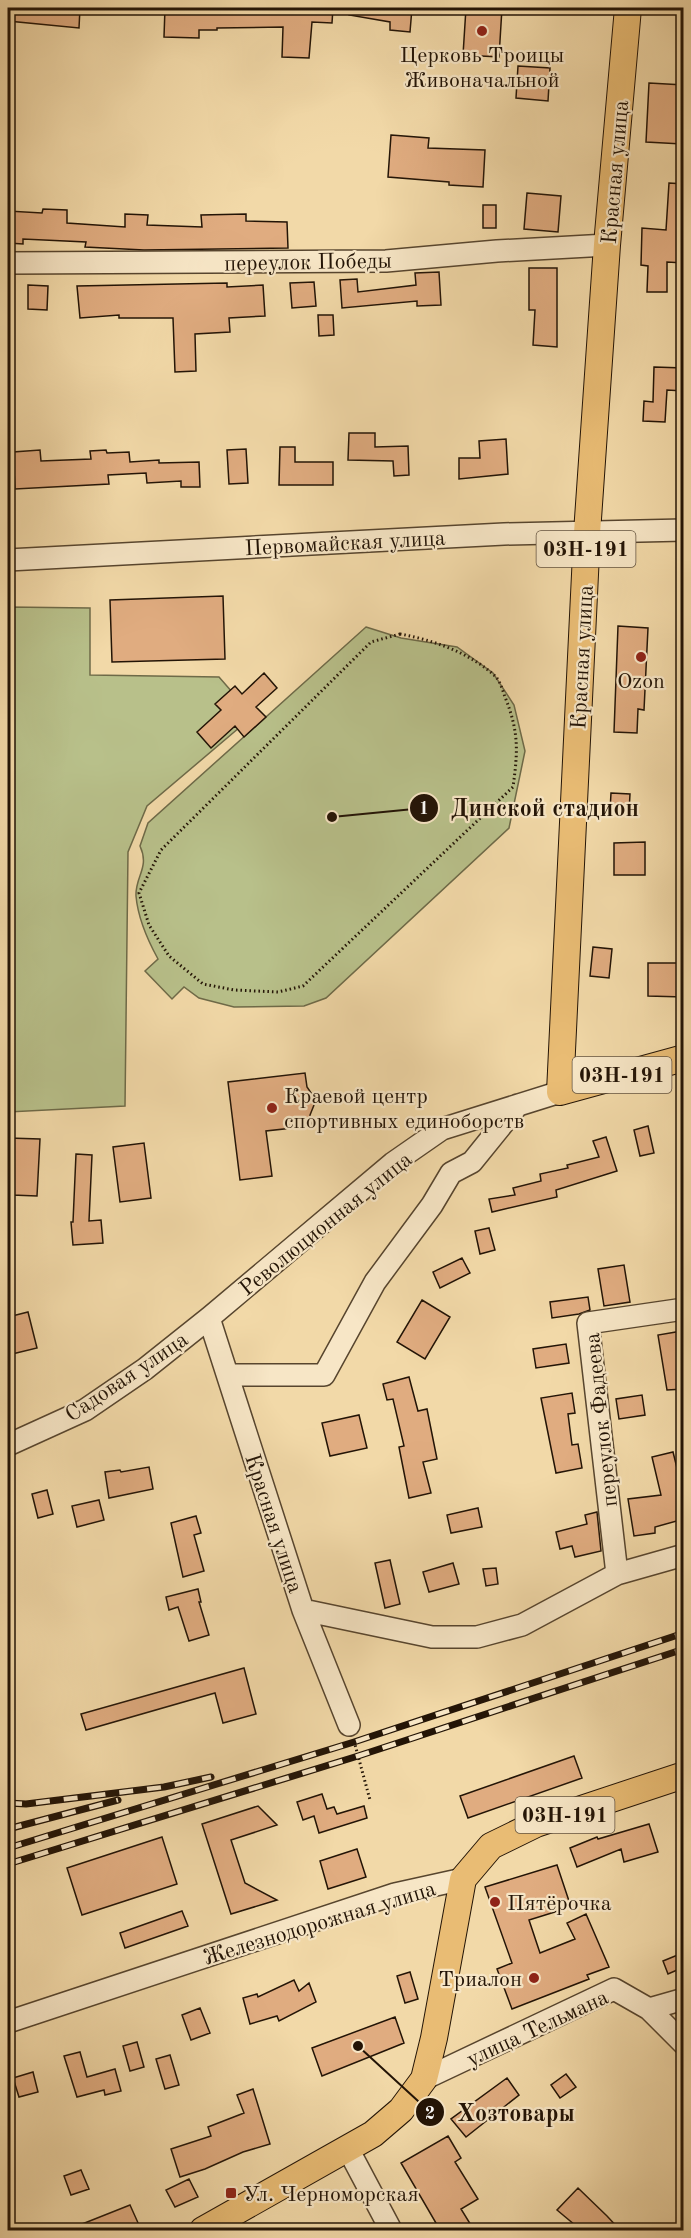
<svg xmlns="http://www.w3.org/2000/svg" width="691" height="2238" viewBox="0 0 691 2238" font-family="'Old Standard TT',serif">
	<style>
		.green { fill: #b8c08a; stroke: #6e6a48; stroke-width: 1.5 }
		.building { fill: #e0ac80; stroke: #231406; stroke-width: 1.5 }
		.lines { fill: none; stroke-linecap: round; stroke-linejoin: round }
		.minor-casing { stroke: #57452e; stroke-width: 24 }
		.major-casing { stroke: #231406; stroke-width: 28 }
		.path { stroke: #231406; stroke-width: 3; stroke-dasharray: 1.5 3; stroke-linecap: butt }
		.minor { stroke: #f7e6c6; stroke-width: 21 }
		.major { stroke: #e9bc74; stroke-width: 26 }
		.rail-casing { stroke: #231406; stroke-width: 7 }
		.rail { stroke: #f7e6c6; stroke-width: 4.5; stroke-dasharray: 14; stroke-linecap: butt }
		.poi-dot { fill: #8f2418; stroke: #f7e6c6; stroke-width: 2 }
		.labels { text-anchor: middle; stroke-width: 4.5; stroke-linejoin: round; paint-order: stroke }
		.shield { fill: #f7e6c6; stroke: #635340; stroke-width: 1.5 }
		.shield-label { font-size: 21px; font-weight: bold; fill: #231406 }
		.poi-label { font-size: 22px; fill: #231406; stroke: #f7e6c6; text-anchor: start }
		.street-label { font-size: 22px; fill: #231406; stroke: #f7e6c6 }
		.leader { fill: none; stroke: #231406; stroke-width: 2 }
		.callout-dot { fill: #231406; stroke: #f7e6c6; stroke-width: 2 }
		.mark-label { font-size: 18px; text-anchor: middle; font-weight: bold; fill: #fff }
		.callout-label { font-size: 24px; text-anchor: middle; font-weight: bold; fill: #231406; stroke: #f7e6c6; stroke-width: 4.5; stroke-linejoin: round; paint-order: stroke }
	</style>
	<rect width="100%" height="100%" fill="#f2d9a8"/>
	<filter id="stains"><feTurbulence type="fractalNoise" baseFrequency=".00333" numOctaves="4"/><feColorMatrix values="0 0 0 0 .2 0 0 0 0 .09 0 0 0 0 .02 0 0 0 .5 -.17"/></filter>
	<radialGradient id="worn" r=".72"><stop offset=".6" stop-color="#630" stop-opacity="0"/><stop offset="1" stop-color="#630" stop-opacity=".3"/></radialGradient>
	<path class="green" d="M8,607L90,608V675L219,677L253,716L147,806L128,852L125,1106L8,1112Z
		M366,627L401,638L457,647L493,673L514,705L525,751L509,828L326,998L304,1006L234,1007L199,998L184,987L172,999L145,971L158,959C147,939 138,919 136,896C135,876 150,868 140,846L148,823Z"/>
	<path class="building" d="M8,8H80L79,28L8,21Z
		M165,8H333L332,23L312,22L309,58L282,57L283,27L217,28V30H199V38L164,37Z
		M350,8H412L410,32L390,30V22L349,15Z
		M466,8H502L499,57L463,55Z
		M518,66L550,68L548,101L516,98Z
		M649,83L684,85L682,144L646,142Z
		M391,135L429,138L428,148L485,150L483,187L449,185V182L388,177Z
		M669,183L684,184V263L667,262V292H647L648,266L641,265L642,228L666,230Z
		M527,193L561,196L558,232L524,229Z
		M483,205H496V228H483Z
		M43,209L67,210V223L125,227V214L148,215L147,225L202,227L201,215L246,214V221L287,222L288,248L144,250L85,247L86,242L23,239V244L8,243V211L42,213Z
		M529,268H557V347L533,345L535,310H529Z
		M439,272L441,305L417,306V301L342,308L340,280L357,279L358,292L416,285L415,273Z
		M314,282L316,306L292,308L290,283Z
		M227,283V287L263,285L265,316L229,318L230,332L195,334L196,371L175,372L173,318H119V315L80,318L77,286Z
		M28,285L48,286L47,310L28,309Z
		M318,315H333L334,335L319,336Z
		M654,367L684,368V391L667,390L665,422L643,421L644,401L653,402Z
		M349,433H375V447L408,446L409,475L394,476L393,461L348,460Z
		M506,439L508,474L459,479V458H480L479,441Z
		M280,447H295V462H333V485H279Z
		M246,449L248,483L229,484L227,450Z
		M40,450L41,461L91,459L90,451L106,450L107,453L129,452L130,462L159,460V463L199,462L200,487H181V481L147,483L146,473L108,475L109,484L15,489L13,452Z
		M223,596L225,659L112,662L110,600Z
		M618,626L648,628L644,710L638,709L637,733L614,732Z
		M264,673L277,688L256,707L266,717L244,737L235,726L211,748L197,732L221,710L215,704L235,686L242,694Z
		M611,793L630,794L629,812L610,811Z
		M645,842V875H614V843Z
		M593,947L612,949L609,978L590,976Z
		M648,963H684V997L648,996Z
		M305,1073L307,1087L316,1100L310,1115L311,1126L266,1131L272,1176L240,1180L228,1082Z
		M648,1126L654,1153L640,1156L634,1130Z
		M606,1137L617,1171L556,1190L557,1197L492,1212L489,1199L515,1195L513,1188L541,1181L540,1174L568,1168L567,1165L599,1157L593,1141Z
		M8,1138L40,1139L37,1196L12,1195L13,1175L8,1174Z
		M144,1143L151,1198L120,1202L113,1147Z
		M76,1154L92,1155L89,1221L101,1220L103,1243L73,1245L71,1222H73Z
		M489,1228L495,1250L480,1254L475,1231Z
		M462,1258L470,1273L440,1288L433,1272Z
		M624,1265L630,1302L604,1306L598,1269Z
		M588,1297L590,1310L579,1314L552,1318L550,1302Z
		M422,1300L450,1317L425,1359L397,1342Z
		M28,1312L37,1348L8,1355V1317Z
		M682,1331L684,1389L667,1390L658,1335Z
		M566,1344L569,1363L536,1368L533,1349Z
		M409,1377L418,1411L427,1409L437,1459L423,1462L431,1493L409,1498L399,1447L404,1446L393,1399L387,1400L383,1384Z
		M572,1393L575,1413L568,1414L572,1445L578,1444L582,1468L556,1473L541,1398Z
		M642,1395L645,1415L619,1419L616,1399Z
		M359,1415L367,1448L330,1456L322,1423Z
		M673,1452L684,1496V1519L655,1527V1533L634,1536L628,1499L661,1495L652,1457Z
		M149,1467L153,1489L109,1498L105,1472L120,1470L121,1472Z
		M47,1490L53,1514L38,1518L32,1494Z
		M99,1500L104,1520L77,1527L72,1506Z
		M478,1508L482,1527L451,1533L447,1515Z
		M597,1512L601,1551L575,1557L572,1546L560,1549L556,1532L587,1524L585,1515Z
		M196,1516L201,1533L194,1535L204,1571L183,1577L171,1523Z
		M390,1560L400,1604L385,1608L375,1563Z
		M453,1563L459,1584L429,1592L423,1572Z
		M496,1568L498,1584L486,1586L483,1569Z
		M198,1589L201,1602H199L209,1635L189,1641L178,1607L169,1610L166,1597Z
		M244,1668L256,1714L223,1723L215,1693L86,1730L81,1714Z
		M574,1756L582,1778L468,1818L460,1796Z
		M322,1794L327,1809L334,1807L337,1814L364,1806L367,1818L319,1833L314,1816L303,1820L297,1802Z
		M258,1806L277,1825L231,1840L245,1883L277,1900L231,1914L202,1824Z
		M649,1824L658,1852L624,1862L621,1849L577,1867L570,1848L597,1837L598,1839Z
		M162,1837L177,1884L82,1915L67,1868Z
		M357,1849L366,1877L328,1889L320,1861Z
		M557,1865L571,1907L529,1920L540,1953L575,1939L567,1923L586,1914L609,1967L587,1975L589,1979L512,2009L497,1969L512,1963L485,1887Z
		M182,1911L188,1926L125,1948L120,1933Z
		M680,1954L684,1967L668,1974L663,1961Z
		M410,1972L418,1999L405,2003L397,1976Z
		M294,1980L299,1991L309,1983L316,2002L279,2021L277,2016L250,2024L243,1998L257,1994L258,1997Z
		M200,2008L210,2033L191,2040L182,2015Z
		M395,2017L404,2043L322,2076L312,2048Z
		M137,2042L144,2067L130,2071L123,2046Z
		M80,2052L87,2077L115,2069L121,2091L105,2095L104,2090L77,2097L64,2056Z
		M170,2055L179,2085L165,2089L156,2059Z
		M33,2072L38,2092L19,2097L13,2078Z
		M566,2074L576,2087L560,2098L551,2085Z
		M507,2078L519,2095L466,2137L451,2119Z
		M253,2089L270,2144L243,2152L205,2169L180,2177L171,2149L211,2136L208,2127L244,2113L237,2095Z
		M448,2136L461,2158L455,2162L478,2199L461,2209L474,2230H440L401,2163Z
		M81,2170L89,2189L71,2195L64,2176Z
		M189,2179L198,2197L175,2207L166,2190Z
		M578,2188L607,2216L620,2230H581L557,2210Z
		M130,2205L139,2225L127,2230H67Z"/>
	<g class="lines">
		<defs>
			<path id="minor" d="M8,263L386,261L497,251L607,245
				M8,560L504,534L684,530
				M209,1318L303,1610L349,1725
				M228,1375H324L375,1282L432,1205L451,1173L472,1162L518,1105
				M8,1445L85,1410L145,1369L209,1318L393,1163L442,1129L560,1092
				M617,1574L588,1323L684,1309
				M303,1610L432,1637H477L522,1625L617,1574L684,1555
				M649,2009L684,2044
				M8,2022L395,1894L463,1879
				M424,2079L614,1989L649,2009L684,1999
				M348,2149L391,2230"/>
			<path id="major" d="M628,8L607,245L587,533L560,1092L684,1058
				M203,2230L373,2134L401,2110L424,2079L434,2038L463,1879L491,1846L536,1824L684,1775"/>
		</defs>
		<use href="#minor" class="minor-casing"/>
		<use href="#major" class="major-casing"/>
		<path class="path" d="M400,634C433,640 471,653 496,677C500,681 503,691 505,697C519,732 518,751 513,787L303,986L278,992L234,990L203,984L169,956L149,925L139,893L161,850L371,642Z
			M354,1741L370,1800"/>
		<use href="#minor" class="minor"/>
		<use href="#major" class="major"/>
		<defs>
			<path id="rail" d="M8,1803L26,1804L164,1787L211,1777
				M8,1829L118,1800
				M8,1848L354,1742L684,1633
				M8,1864L358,1756L684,1649"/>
		</defs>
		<use href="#rail" class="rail-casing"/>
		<use href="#rail" class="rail"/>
	</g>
	<g class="poi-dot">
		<circle cx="482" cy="31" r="6"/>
		<circle cx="641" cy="657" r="6"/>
		<circle cx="272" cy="1108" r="6"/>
		<circle cx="495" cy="1902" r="6"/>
		<circle cx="534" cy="1978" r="6"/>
		<rect x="225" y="2187" width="12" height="12" rx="3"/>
	</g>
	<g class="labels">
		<g class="shield">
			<rect x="536.5" y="531" width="99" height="36" rx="4.5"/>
			<rect x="572.5" y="1057" width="99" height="36" rx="4.5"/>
			<rect x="515.5" y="1797" width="99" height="36" rx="4.5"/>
		</g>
		<g class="shield-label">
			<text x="586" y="556">03Н-191</text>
			<text x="622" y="1082">03Н-191</text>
			<text x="565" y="1822">03Н-191</text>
		</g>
		<g class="poi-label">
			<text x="482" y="62" text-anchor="middle">Церковь Троицы<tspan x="482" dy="25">Живоначальной</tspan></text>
			<text x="641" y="688" text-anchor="middle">Ozon</text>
			<text x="284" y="1103">Краевой центр<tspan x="284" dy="25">спортивных единоборств</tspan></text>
			<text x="507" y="1910">Пятёрочка</text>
			<text x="522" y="1986" text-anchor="end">Триалон</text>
			<text x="243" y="2201">Ул. Черноморская</text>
		</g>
		<g class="street-label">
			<text transform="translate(614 172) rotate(-85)" y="8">Красная улица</text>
			<text transform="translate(308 261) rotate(-1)" y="8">переулок Победы</text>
			<text transform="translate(345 542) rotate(-3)" y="8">Первомайская улица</text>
			<text transform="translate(581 657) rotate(-87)" y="8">Красная улица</text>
			<text transform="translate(325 1223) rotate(-39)" y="8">Революционная улица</text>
			<text transform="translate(126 1376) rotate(-34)" y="8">Садовая улица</text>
			<text transform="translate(600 1420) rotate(-96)" y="8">переулок Фадеева</text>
			<text transform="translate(275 1523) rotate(72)" y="8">Красная улица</text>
			<text transform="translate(319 1922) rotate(-17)" y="8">Железнодорожная улица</text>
			<text transform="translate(537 2027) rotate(-25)" y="8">улица Тельмана</text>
		</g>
	</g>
	<path class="leader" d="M332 817L424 808M358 2046L430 2112"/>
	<g class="callout-dot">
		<circle cx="332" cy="817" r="6"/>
		<circle cx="358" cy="2046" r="6"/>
		<circle cx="424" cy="808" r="15"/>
		<circle cx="430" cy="2112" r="15"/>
	</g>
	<g class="mark-label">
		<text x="424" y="814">1</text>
		<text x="430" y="2119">2</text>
	</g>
	<g class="callout-label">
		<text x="545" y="816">Динской стадион</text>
		<text x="516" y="2121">Хозтовары</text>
	</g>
	<rect width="691" height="2238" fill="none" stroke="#f2d9a8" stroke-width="30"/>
	<rect x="9" y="9" width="673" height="2220" fill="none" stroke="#231406" stroke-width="3"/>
	<rect x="15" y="15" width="661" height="2208" fill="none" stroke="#231406" stroke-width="1.5"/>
	<rect width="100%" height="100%" filter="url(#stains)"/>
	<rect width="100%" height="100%" fill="url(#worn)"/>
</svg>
